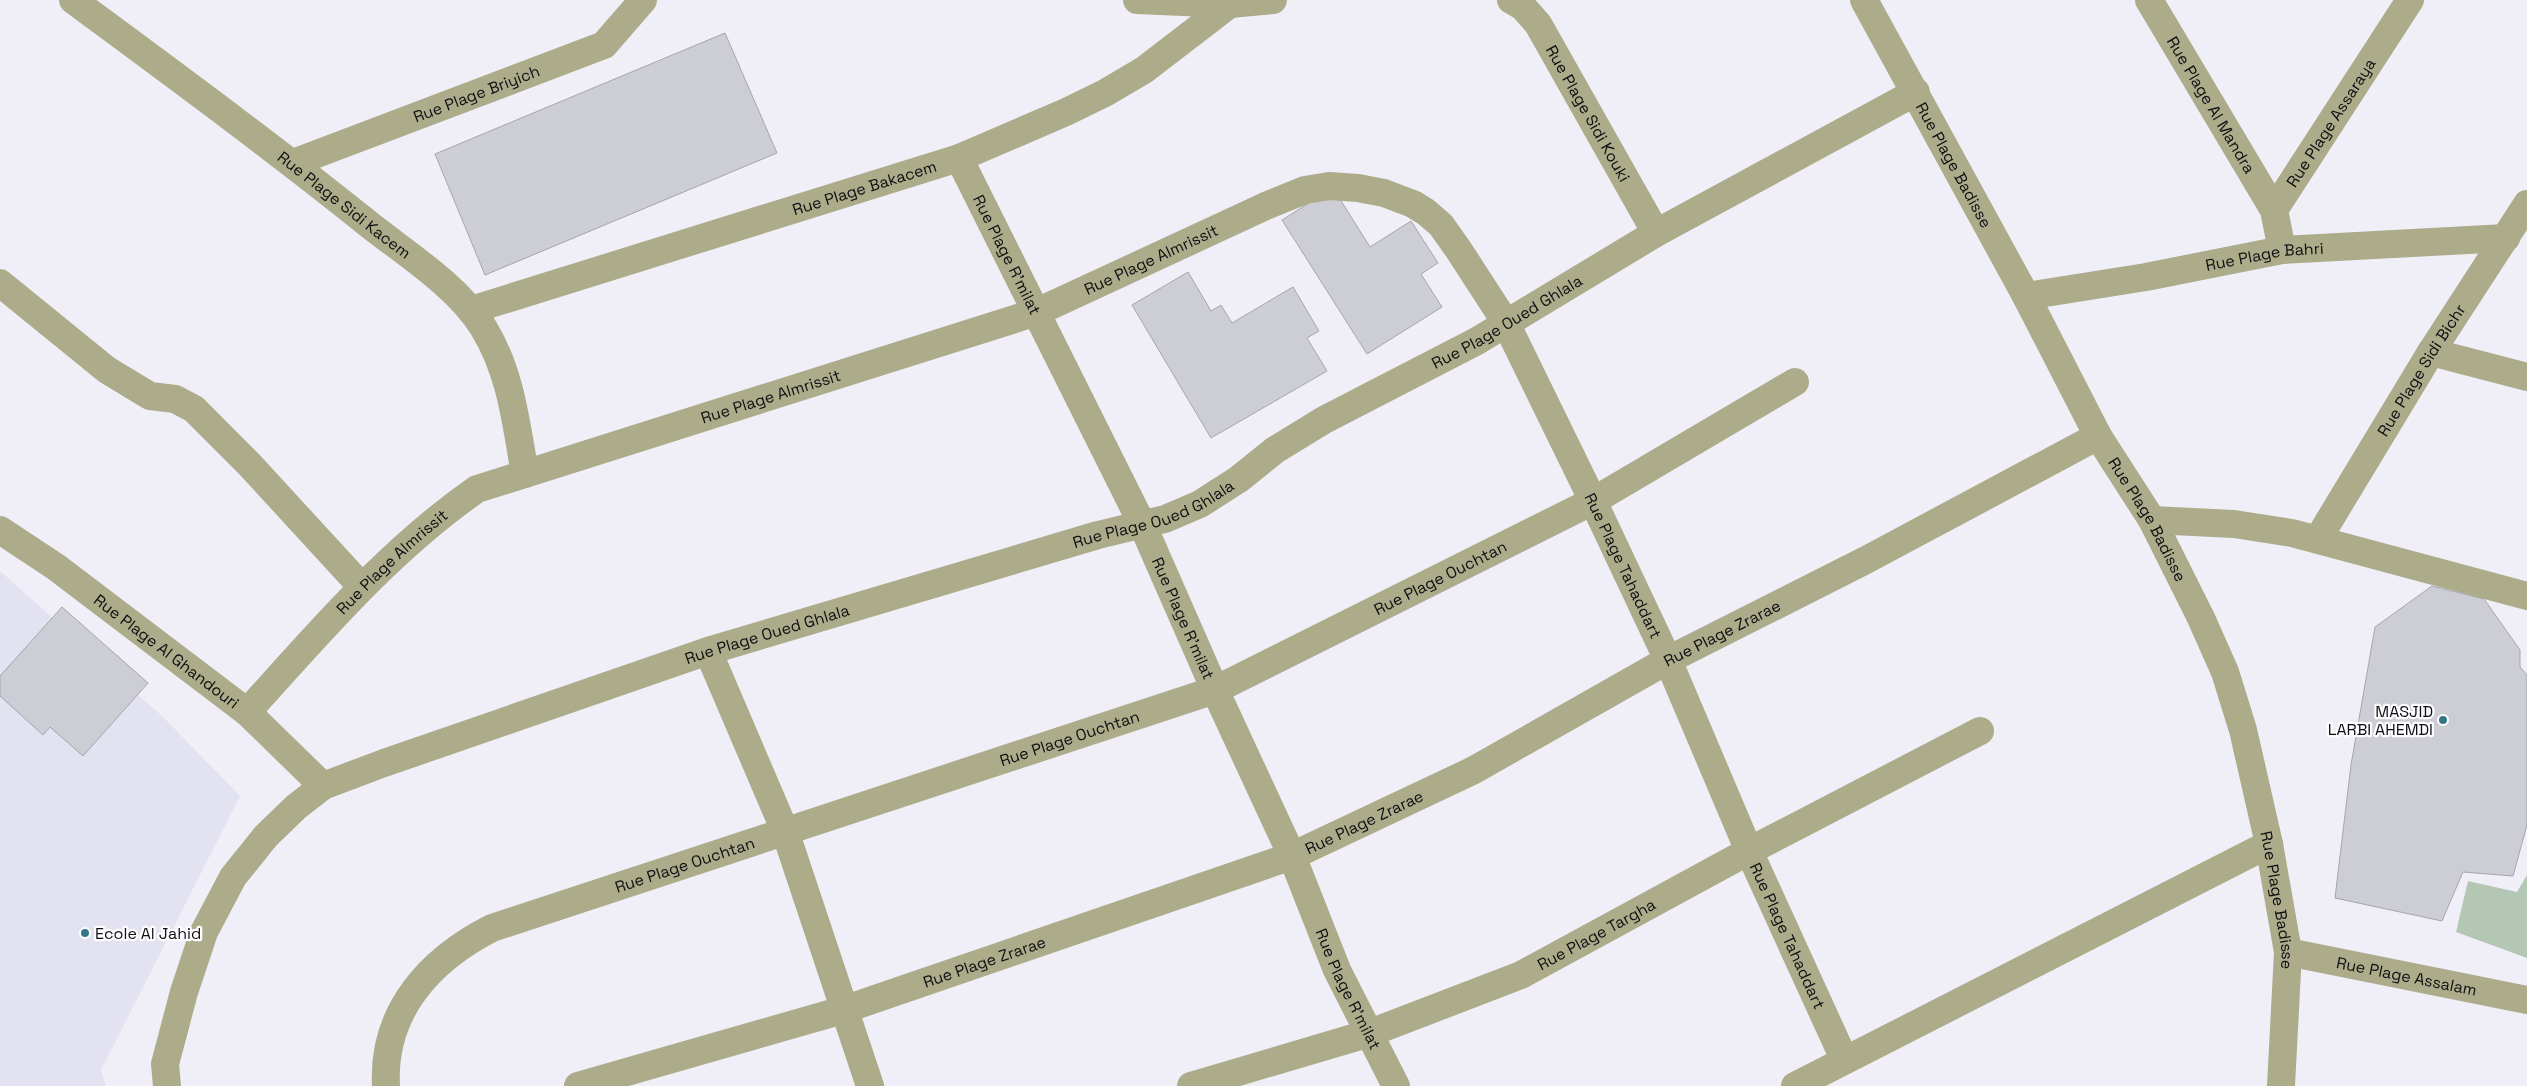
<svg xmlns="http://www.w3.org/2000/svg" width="2527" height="1086" viewBox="0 0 2527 1086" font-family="'Space Grotesk',sans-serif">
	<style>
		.built { fill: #e3e2f1 }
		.green { fill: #b4c7b4 }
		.building { fill: #cccdd5; stroke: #a5a5ad }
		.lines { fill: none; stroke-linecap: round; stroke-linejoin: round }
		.street { stroke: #acab8a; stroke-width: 28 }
		.poi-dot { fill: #337687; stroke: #fdfdff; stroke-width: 2 }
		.labels { text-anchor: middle; stroke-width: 4.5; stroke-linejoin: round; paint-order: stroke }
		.street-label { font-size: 16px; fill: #0f0f12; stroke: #fdfdff }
		.poi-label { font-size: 16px; fill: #0f0f12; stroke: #fdfdff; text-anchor: end }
	</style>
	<rect width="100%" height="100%" fill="#f0eff8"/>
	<path class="built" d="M0,571L162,716L240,796L101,1070L106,1086H0Z"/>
	<path class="green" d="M2527,875V958L2456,932L2468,881L2517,892Z"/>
	<path class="building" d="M725,33L777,153L485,275L435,154Z
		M1333,188L1370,247L1411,221L1438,263L1421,274L1442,307L1367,354L1282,220Z
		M1188,272L1211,311L1221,305L1232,323L1293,287L1319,331L1307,338L1327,371L1211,438L1132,305Z
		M2432,586L2484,599L2520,650V667L2527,675V825L2513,876L2463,872L2442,921L2335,898L2351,765L2375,627Z
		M62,607L148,683L83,756L50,727L43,735L0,696V676Z"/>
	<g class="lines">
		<g class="street">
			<path id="s1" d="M73,0C173,74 274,148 371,226C408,255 458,287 483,327C511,372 516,423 525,474"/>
			<path d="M1137,0L1230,4L1273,0"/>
			<path id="s2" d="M1511,0L1523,7L1538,24L1656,233"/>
			<path id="s3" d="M1864,0L2026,296L2098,436L2152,520L2201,618L2225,672L2243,730L2269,844L2288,952L2281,1086"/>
			<path id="s4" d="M2149,0L2274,210"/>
			<path id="s5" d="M959,158L1143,526L1215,690L1292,856L1337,970L1396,1086"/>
			<path id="s6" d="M293,163L604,45L643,0"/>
			<path id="s7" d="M2282,250L2274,210L2410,0"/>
			<path d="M0,283L107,370L150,396L175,399L194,409L249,464L362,587"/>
			<path id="s8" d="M2026,296L2146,277L2282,250L2506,238"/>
			<path id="s9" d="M471,310L959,158L1066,112L1105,93L1144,70L1230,4"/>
			<path d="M2431,352L2527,377"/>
			<path d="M2152,520L2234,524L2292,533L2527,596"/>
			<path id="s10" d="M0,530L56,567L247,712L323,786"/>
			<path id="s11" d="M2318,539L2431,352L2527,204"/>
			<path d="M708,651L785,831L870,1086"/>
			<path id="s12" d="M247,712C319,633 389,550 477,489L1037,312L1268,205L1305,190L1329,186L1358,188L1384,193L1413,204L1426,212L1441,225L1458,249L1506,323L1593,501L1668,660L1749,851L1844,1059"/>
			<path id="s13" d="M2288,952L2527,1000"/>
			<path id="s14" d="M167,1086L165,1064L184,992L204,932L233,877L266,836L296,807L323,786L384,763L708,651L1098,535L1165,519L1200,504L1239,479L1275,450L1324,420L1477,341L1656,233L1916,92"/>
			<path id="s15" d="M386,1086C382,1012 429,960 492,928L1215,690L1593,501L1795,382"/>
			<path id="s16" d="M578,1086L843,1010L1292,856L1474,770L1668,660L1866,560L2098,436"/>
			<path id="s17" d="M1191,1086L1370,1033L1521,975L1749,851L1980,731"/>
			<path d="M1795,1086L2269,844"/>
		</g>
	</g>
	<g class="poi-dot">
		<circle cx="2443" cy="720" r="5"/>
		<circle cx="85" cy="933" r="5"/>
	</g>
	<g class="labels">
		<g class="street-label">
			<text dy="6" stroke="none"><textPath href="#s6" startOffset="196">Rue Plage Briyich</textPath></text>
			<text dy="6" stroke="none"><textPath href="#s4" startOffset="122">Rue Plage Al Mandra</textPath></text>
			<text dy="6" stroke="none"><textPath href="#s2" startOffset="139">Rue Plage Sidi Kouki</textPath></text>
			<text dy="6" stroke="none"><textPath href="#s7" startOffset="145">Rue Plage Assaraya</textPath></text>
			<text dy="6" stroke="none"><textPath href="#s3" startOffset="188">Rue Plage Badisse</textPath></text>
			<text dy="6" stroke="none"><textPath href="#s9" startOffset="412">Rue Plage Bakacem</textPath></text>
			<text dy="6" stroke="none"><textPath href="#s1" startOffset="340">Rue Plage Sidi Kacem</textPath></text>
			<text dy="6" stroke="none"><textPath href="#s5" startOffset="108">Rue Plage R'milat</textPath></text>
			<text dy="6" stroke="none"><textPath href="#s8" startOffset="242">Rue Plage Bahri</textPath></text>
			<text dy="6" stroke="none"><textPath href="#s12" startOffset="1034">Rue Plage Almrissit</textPath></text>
			<text dy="6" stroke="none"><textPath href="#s14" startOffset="1630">Rue Plage Oued Ghlala</textPath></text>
			<text dy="6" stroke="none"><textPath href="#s11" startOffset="198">Rue Plage Sidi Bichr</textPath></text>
			<text dy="6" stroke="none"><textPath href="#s12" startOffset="629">Rue Plage Almrissit</textPath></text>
			<text dy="6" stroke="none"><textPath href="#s14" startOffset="1225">Rue Plage Oued Ghlala</textPath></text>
			<text dy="6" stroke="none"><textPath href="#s3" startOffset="592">Rue Plage Badisse</textPath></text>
			<text dy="6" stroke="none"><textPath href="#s12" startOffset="209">Rue Plage Almrissit</textPath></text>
			<text dy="6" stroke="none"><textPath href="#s12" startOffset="1736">Rue Plage Tahaddart</textPath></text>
			<text dy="6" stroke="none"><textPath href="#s15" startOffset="1215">Rue Plage Ouchtan</textPath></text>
			<text dy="6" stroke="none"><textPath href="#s5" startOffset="512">Rue Plage R'milat</textPath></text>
			<text dy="6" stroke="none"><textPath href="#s16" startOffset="1235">Rue Plage Zrarae</textPath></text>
			<text dy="6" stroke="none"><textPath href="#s14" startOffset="820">Rue Plage Oued Ghlala</textPath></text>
			<text dy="6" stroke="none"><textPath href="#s10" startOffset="206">Rue Plage Al Ghandouri</textPath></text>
			<text dy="6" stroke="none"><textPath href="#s15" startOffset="810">Rue Plage Ouchtan</textPath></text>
			<text dy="6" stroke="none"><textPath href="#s16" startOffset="830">Rue Plage Zrarae</textPath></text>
			<text dy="6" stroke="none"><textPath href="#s15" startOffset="405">Rue Plage Ouchtan</textPath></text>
			<text dy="6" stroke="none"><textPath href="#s3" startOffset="998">Rue Plage Badisse</textPath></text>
			<text dy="6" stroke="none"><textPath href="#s17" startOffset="434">Rue Plage Targha</textPath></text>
			<text dy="6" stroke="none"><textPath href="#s12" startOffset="2141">Rue Plage Tahaddart</textPath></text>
			<text dy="6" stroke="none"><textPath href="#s16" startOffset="425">Rue Plage Zrarae</textPath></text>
			<text dy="6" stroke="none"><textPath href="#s13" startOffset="121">Rue Plage Assalam</textPath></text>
			<text dy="6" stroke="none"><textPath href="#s5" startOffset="918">Rue Plage R'milat</textPath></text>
		</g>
		<g class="poi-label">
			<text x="2433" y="717">MASJID<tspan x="2433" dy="18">LARBI AHEMDI</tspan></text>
			<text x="95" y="939" text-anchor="start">Ecole Al Jahid</text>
		</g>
	</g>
</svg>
